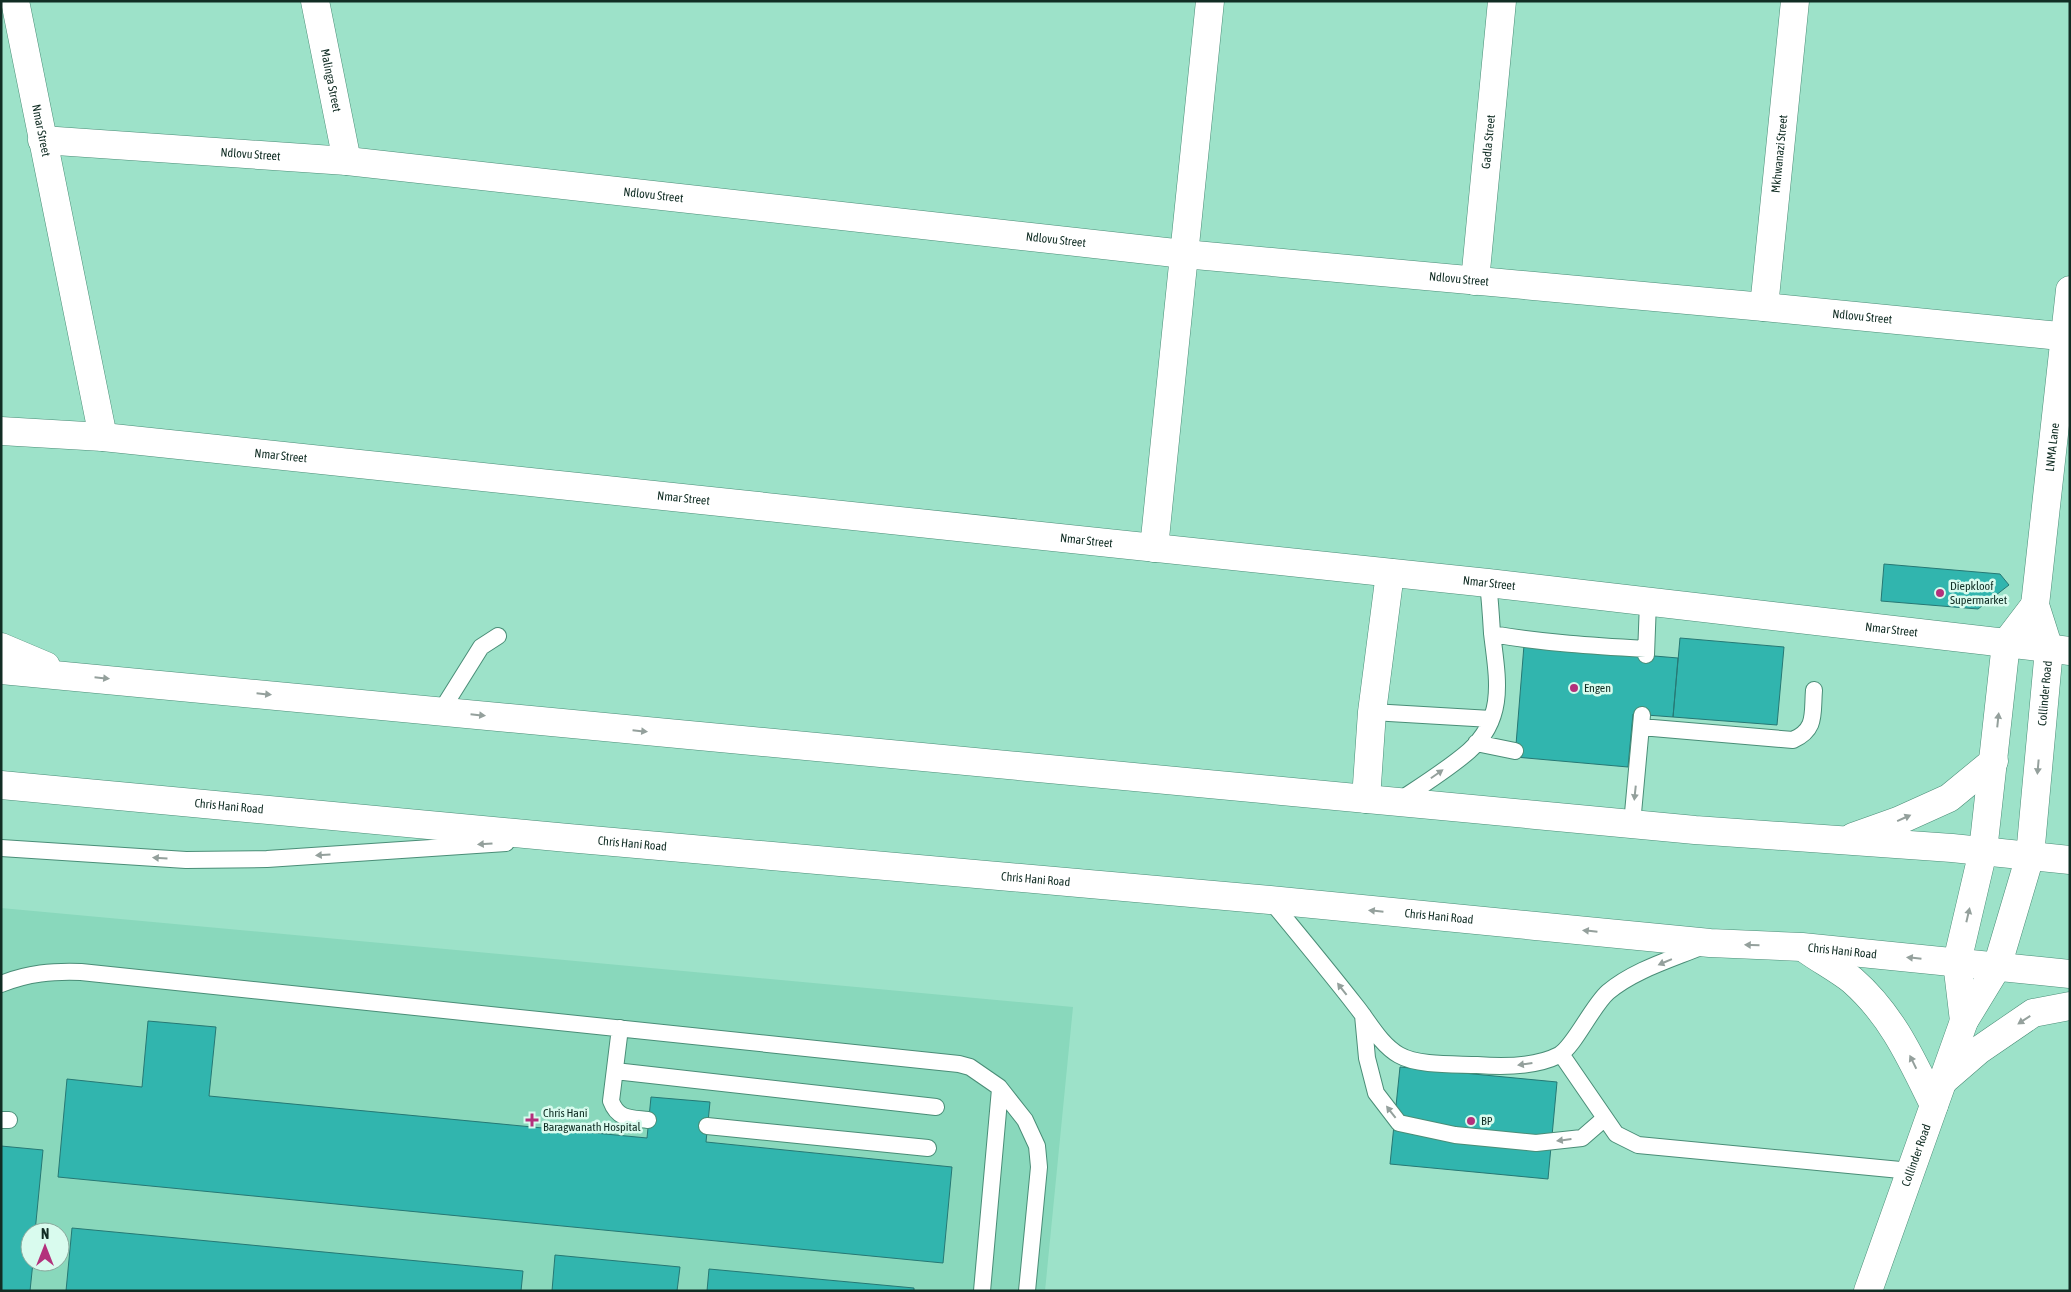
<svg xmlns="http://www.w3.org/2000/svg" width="2071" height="1292" viewBox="0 0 2071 1292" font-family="'Asap Condensed',sans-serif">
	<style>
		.built { fill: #89d8bc; fill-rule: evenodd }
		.building { fill: #31b5ae; stroke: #267874 }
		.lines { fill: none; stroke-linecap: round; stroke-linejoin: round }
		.service-casing { stroke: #4a8d77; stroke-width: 18 }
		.minor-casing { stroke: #4a8d77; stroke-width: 29 }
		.tertiary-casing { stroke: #4a8d77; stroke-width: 29 }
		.secondary-casing { stroke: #4a8d77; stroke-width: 29 }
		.service { stroke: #fff; stroke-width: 16 }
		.minor { stroke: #fff; stroke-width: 28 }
		.tertiary { stroke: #fff; stroke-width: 28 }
		.secondary { stroke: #fff; stroke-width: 28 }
		.oneway { fill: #94a09c }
		.poi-dot { fill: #b3317c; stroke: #d9fbee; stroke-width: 2 }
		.labels { text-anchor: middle; stroke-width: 5; stroke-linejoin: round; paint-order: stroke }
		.street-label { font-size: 12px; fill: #112d24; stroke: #d9fbee }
		.poi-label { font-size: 12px; fill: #112d24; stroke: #d9fbee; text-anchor: start }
	</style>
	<rect width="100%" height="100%" fill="#9de2c9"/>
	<path class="built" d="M1,908L1073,1007L1045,1291H1ZM30,1232H60V1262H30Z"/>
	<path class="building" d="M1884,564L2000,574L2009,585L1978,609L1881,601Z
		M1680,638L1784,647L1777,725L1673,717Z
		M1524,645L1678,658L1673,717L1633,714L1628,767L1515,757Z
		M148,1021L216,1027L209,1096L647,1138L651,1097L710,1102L706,1142L952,1167L943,1263L58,1177L67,1079L142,1087Z
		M1400,1067L1557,1082L1548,1179L1390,1164Z
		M1,1146L43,1150L35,1232H30V1262H33L30,1291H1Z
		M72,1228L523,1271L521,1291H66Z
		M555,1255L680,1267L677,1291H552Z
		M709,1269L914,1288V1291H707Z"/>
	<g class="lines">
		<defs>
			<path id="service" d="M1492,634C1544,643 1594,646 1646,649
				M1646,655L1648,602
				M441,711L481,647L498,636
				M1372,712L1491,719
				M1641,727L1793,740C1817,729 1812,714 1814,690
				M1476,743L1515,751
				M1397,802C1421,786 1447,770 1469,751C1507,717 1497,677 1492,633C1491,616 1490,600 1488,583
				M1632,824L1642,715
				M1,848L186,860L267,859L506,843
				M1270,900C1299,935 1328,970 1356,1006C1369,1022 1380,1044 1399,1055C1418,1066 1455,1064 1477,1065C1503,1067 1536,1067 1559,1055C1574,1047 1592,1006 1608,992C1634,970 1672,959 1703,946
				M1,984C28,973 53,971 81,972L959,1064L970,1067L999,1087L1025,1120L1037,1146L1039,1167L1027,1291
				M1363,1015L1367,1058L1376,1093L1399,1123L1455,1135L1536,1143L1582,1138L1605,1118
				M620,1028L611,1101C618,1120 631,1118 648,1120
				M1561,1054L1616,1134L1638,1145L1911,1171
				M615,1071L936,1107
				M1,1120H9
				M707,1126L928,1148
				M982,1291L1000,1089"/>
			<g id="minor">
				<path id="s1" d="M15,1L103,437"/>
				<path id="s2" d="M315,1L347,161"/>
				<path id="s3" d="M42,140L347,161L1184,254L1764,307L2070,337"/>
				<path id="s4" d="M1475,281L1502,1"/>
				<path id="s5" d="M1764,307L1795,1"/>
				<path id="s6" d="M1,431L103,437L1488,583L2006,643L2035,605"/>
				<path d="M1154,548L1210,1"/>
				<path id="s7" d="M2049,649L2035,605L2070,290"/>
				<path d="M1366,799L1372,712L1390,573"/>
			</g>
			<g id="tertiary">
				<path d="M1964,1021L1957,962L1983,851L2006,643L2070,651"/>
				<path id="s8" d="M1868,1291L1964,1021L1997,967L2030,856L2049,649"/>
			</g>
			<g id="secondary">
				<path d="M1,647L46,666"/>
				<path d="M1,670L1695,830L1952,848L2070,860"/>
				<path id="s9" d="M1,785L568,838L1270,900L1710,943L1802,947L2070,974"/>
				<path d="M1853,837L1898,821L1949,798L1994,761"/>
				<path d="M1807,950C1821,960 1838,969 1852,980C1892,1015 1911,1058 1934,1105"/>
				<path d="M1942,1082L1979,1050L2033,1013L2070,1006"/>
			</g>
		</defs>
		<use href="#service" class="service-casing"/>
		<use href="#minor" class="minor-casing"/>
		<use href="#tertiary" class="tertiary-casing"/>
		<use href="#secondary" class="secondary-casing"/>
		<use href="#service" class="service"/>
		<use href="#minor" class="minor"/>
		<use href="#tertiary" class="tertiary"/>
		<use href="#secondary" class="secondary"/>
	</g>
	<defs><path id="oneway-solid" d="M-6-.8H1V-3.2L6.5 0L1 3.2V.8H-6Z" transform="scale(1.25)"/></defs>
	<g class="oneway">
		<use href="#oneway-solid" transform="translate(102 678) rotate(6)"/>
		<use href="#oneway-solid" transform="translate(264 694) rotate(6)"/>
		<use href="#oneway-solid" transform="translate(478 715) rotate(6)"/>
		<use href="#oneway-solid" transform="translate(1998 720) rotate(-84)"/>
		<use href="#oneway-solid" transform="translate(640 731) rotate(6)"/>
		<use href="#oneway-solid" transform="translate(2038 767) rotate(95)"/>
		<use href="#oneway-solid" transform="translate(1437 774) rotate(-35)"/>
		<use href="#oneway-solid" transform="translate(1635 793) rotate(96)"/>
		<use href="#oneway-solid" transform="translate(1904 818) rotate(-24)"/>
		<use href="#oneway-solid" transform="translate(485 844) rotate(176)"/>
		<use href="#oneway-solid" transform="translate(323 855) rotate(176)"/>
		<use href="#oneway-solid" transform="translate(160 858) rotate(-176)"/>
		<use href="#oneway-solid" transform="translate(1376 911) rotate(-174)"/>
		<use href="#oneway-solid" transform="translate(1968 915) rotate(-77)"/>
		<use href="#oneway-solid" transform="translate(1590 931) rotate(-174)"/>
		<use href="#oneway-solid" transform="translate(1752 945) rotate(-178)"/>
		<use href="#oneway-solid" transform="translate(1914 958) rotate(-174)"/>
		<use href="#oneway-solid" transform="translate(1665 962) rotate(157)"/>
		<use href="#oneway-solid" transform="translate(1342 989) rotate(-128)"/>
		<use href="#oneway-solid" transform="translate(2024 1020) rotate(147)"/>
		<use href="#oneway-solid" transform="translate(1913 1062) rotate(-116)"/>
		<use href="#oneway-solid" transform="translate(1525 1064) rotate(172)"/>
		<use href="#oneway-solid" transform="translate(1391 1112) rotate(-128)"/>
		<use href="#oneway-solid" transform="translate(1564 1140) rotate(173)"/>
	</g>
	<g class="poi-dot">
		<circle cx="1940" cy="593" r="5"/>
		<circle cx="1574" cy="688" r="5"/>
		<path d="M529.5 1112.5h5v5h5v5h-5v5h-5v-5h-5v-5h5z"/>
		<circle cx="1471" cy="1121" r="5"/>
	</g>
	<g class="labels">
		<g class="street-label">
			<text dy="4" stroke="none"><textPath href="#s2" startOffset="81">Malinga Street</textPath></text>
			<text dy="4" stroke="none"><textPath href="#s1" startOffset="132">Nmar Street</textPath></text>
			<text dy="4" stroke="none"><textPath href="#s4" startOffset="140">Gadla Street</textPath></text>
			<text dy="4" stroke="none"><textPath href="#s3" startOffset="209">Ndlovu Street</textPath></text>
			<text dy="4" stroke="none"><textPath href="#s5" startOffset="154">Mkhwanazi Street</textPath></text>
			<text dy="4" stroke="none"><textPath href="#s3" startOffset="614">Ndlovu Street</textPath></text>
			<text dy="4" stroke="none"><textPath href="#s3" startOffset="1019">Ndlovu Street</textPath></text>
			<text dy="4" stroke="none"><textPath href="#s3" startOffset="1424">Ndlovu Street</textPath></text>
			<text dy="4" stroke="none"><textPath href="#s3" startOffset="1829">Ndlovu Street</textPath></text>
			<text dy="4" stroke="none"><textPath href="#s7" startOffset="205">LNMA Lane</textPath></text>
			<text dy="4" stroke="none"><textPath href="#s6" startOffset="281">Nmar Street</textPath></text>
			<text dy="4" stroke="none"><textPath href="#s6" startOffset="686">Nmar Street</textPath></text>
			<text dy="4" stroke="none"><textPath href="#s6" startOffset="1091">Nmar Street</textPath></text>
			<text dy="4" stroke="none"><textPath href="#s6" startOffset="1496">Nmar Street</textPath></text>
			<text dy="4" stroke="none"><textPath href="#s6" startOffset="1901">Nmar Street</textPath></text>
			<text dy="4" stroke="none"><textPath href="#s8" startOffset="629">Collinder Road</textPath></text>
			<text dy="4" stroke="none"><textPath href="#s9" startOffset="229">Chris Hani Road</textPath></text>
			<text dy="4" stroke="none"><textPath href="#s9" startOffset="634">Chris Hani Road</textPath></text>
			<text dy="4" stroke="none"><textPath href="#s9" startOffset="1039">Chris Hani Road</textPath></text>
			<text dy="4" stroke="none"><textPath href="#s9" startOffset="1444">Chris Hani Road</textPath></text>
			<text dy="4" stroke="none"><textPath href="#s9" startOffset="1849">Chris Hani Road</textPath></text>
			<text dy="4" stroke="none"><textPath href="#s8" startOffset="144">Collinder Road</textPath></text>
		</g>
		<g class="poi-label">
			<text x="1950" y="590">Diepkloof<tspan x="1950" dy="14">Supermarket</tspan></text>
			<text x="1584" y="692">Engen</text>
			<text x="543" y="1117">Chris Hani<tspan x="543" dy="14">Baragwanath Hospital</tspan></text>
			<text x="1481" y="1125">BP</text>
		</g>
	</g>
	<rect width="2071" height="1292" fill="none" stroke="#112d24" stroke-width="5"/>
	<g transform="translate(45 1247)"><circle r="24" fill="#d9fbee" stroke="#89a99d"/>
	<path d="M0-4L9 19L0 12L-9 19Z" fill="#b3317c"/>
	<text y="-8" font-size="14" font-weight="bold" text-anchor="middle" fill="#112d24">N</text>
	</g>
</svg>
